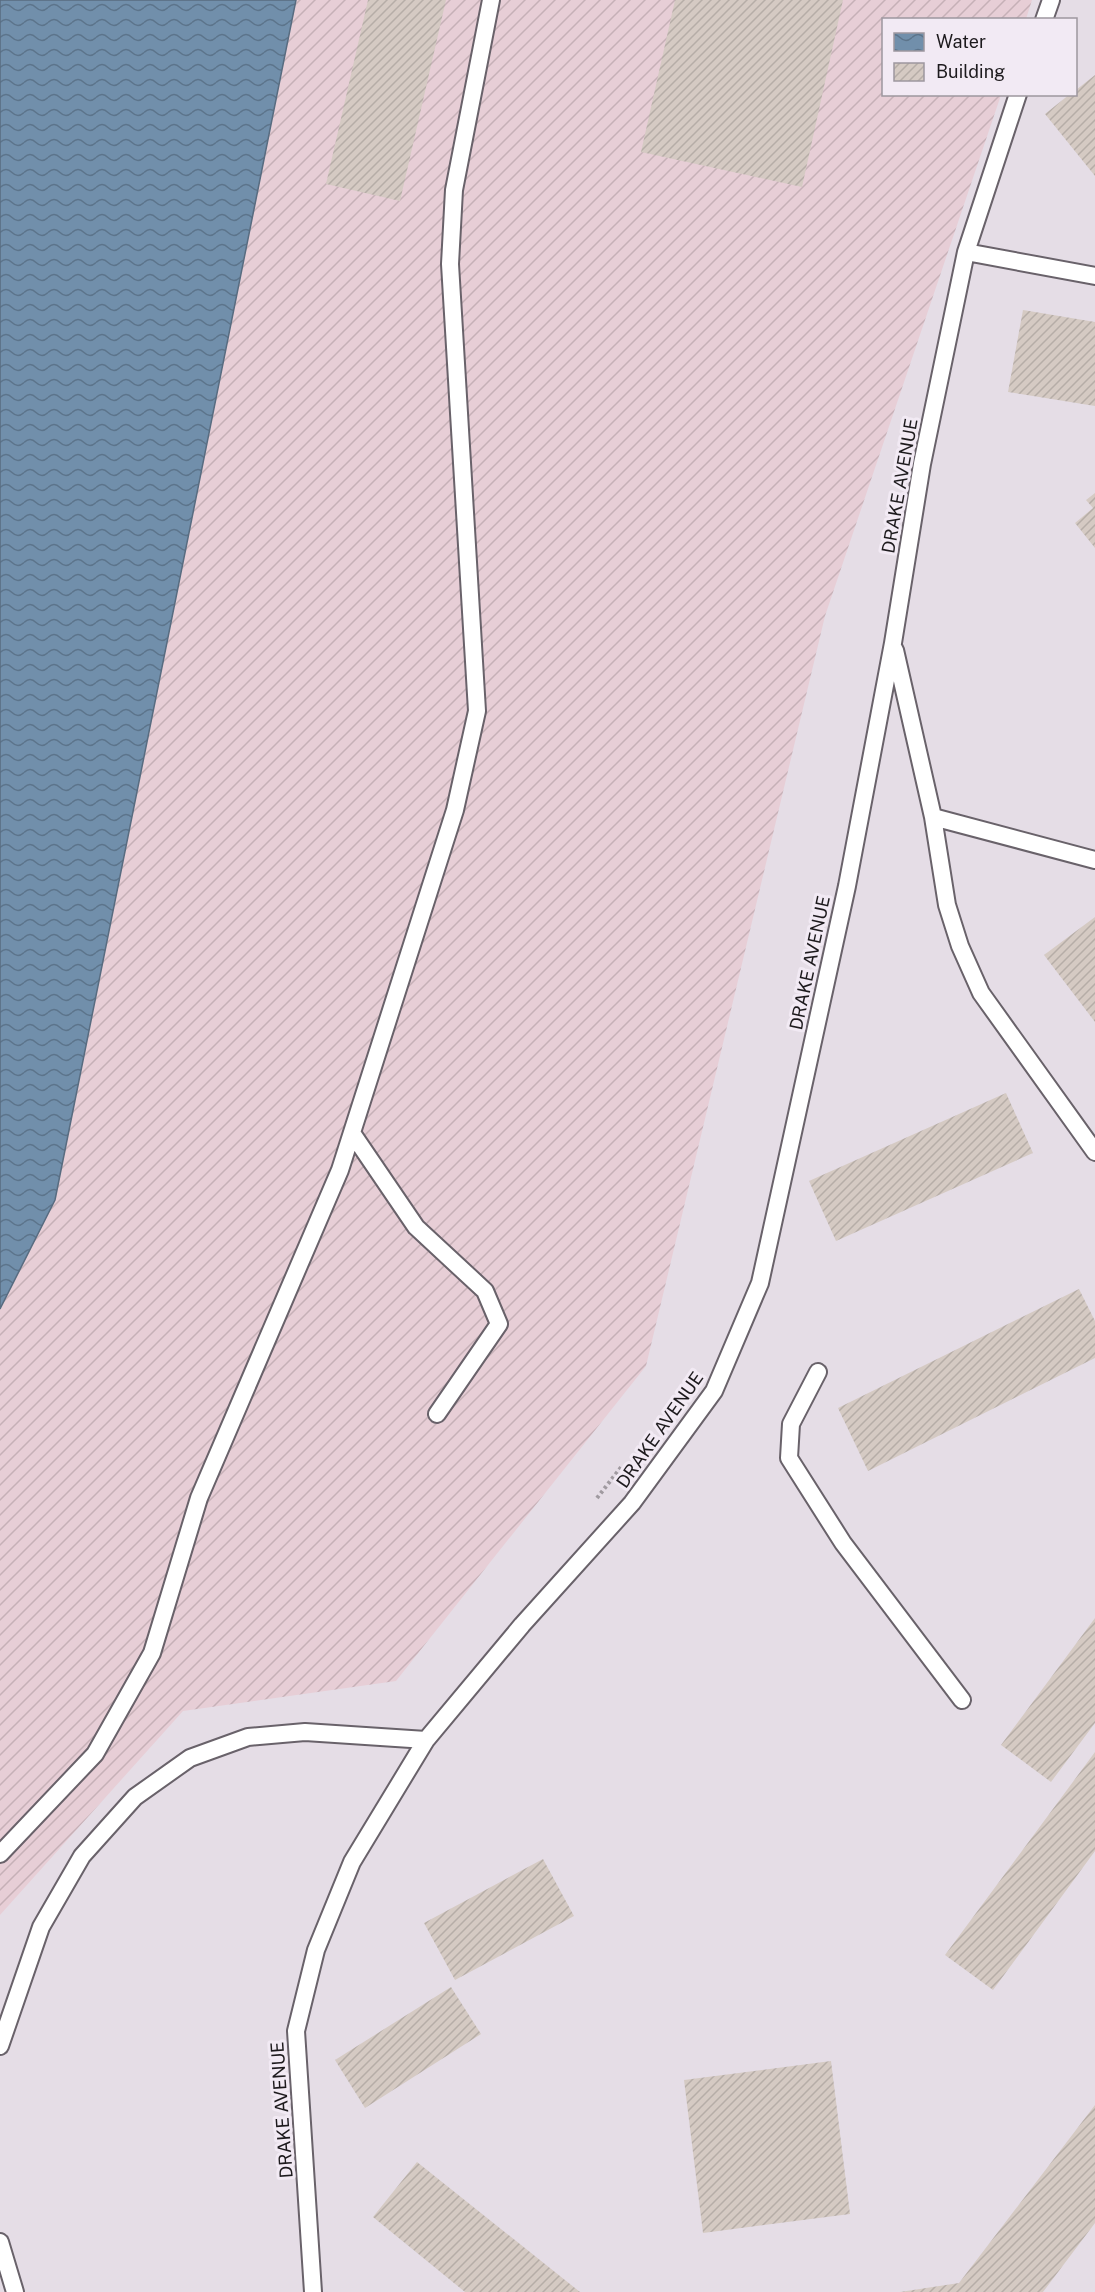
<svg xmlns="http://www.w3.org/2000/svg" width="1095" height="2292" viewBox="0 0 1095 2292" font-family="'Public Sans',sans-serif">
	<style>
		.industrial { fill: url(#industrial-furrows) }
		.water { fill: url(#water-waves); stroke: #586c80; stroke-width: 1.5 }
		.building { fill: url(#building-hatch) }
		.lines { fill: none; stroke-linecap: round; stroke-linejoin: round }
		.service-casing { stroke: #69626a; stroke-width: 20 }
		.path { stroke: #a09aa0; stroke-width: 4; stroke-dasharray: 3 3; stroke-linecap: butt }
		.service { stroke: #fff; stroke-width: 16 }
		.labels { text-anchor: middle; stroke-width: 6; stroke-linejoin: round; paint-order: stroke }
		.street-label { font-size: 18px; fill: #1d1a1d; stroke: #f2eaf4 }
	</style>
	<defs>
		<pattern id="industrial-furrows" width="10" height="10" patternUnits="userSpaceOnUse" patternTransform="scale(1.5)"><rect width="10" height="10" fill="#e7ced6"/><path d="M-1 1l2-2M0 10L10 0M9 11l2-2" fill="none" stroke="#c6b0b7"/></pattern>
		<pattern id="water-waves" width="16" height="10" patternUnits="userSpaceOnUse" patternTransform="scale(1.5)"><rect width="16" height="10" fill="#718fab"/><path d="M0 5q4-4 8 0t8 0" fill="none" stroke="#5c748b"/></pattern>
		<pattern id="building-hatch" width="6" height="6" patternUnits="userSpaceOnUse" patternTransform="scale(1.5)"><rect width="6" height="6" fill="#d5cac3"/><path d="M-1 1l2-2M0 6l6-6M5 7l2-2" fill="none" stroke="#b6ada7"/></pattern>
	</defs>
	<rect width="100%" height="100%" fill="#e5dde6"/>
	<path class="industrial" d="M296,0H1032L1026,19L884,20V94L1001,95L825,616L646,1366L396,1681L183,1711L0,1915V1309L55,1200Z"/>
	<path class="water" d="M0,0H296L55,1200L0,1309Z"/>
	<path class="building" d="M368,0H446L400,201L326,184Z
		M675,0H843L802,187L641,152Z
		M1095,75V176L1045,114L1070,94H1076V90Z
		M1023,310L1095,322V406L1008,392Z
		M1095,493V548L1075,523L1093,508L1086,500Z
		M1095,917V1022L1044,955Z
		M1006,1093L1033,1153L836,1241L809,1181Z
		M1079,1289L1095,1321V1358L868,1471L838,1408Z
		M1095,1618V1723L1051,1782L1001,1745Z
		M1095,1752V1851L993,1990L945,1955Z
		M543,1859L574,1916L455,1980L424,1923Z
		M451,1987L481,2034L365,2108L335,2060Z
		M831,2061L850,2214L703,2233L684,2080Z
		M1095,2105V2223L1043,2292H900L959,2283Z
		M417,2162L580,2292H465L373,2217Z"/>
	<g class="lines">
		<defs>
			<path id="service" d="M1044,20L1051,0
				M966,252L1095,276
				M895,650L933,817L947,905L960,946L981,993L1095,1152
				M933,817L1095,860
				M352,1133L416,1227L485,1291L499,1324L437,1414
				M818,1372L791,1424L789,1458L843,1543L962,1700
				M0,1854L95,1754L152,1653L199,1498L340,1170L455,810L477,711L450,264L454,190L491,0
				M0,2046L41,1927L82,1856L135,1797L190,1758L248,1737L305,1732L426,1740
				M0,2242L15,2292
				M313,2292L296,2031L316,1950L352,1862L426,1740L522,1625L632,1503L714,1391L760,1283L847,886L893,643L922,464L966,252L1018,94"/>
		</defs>
		<use href="#service" class="service-casing"/>
		<path class="path" d="M597,1498L622,1466"/>
		<use href="#service" class="service"/>
	</g>
	<g class="labels">
		<g class="street-label">
			<text transform="translate(900 486) rotate(-80)" y="6">DRAKE AVENUE</text>
			<text transform="translate(810 963) rotate(-78)" y="6">DRAKE AVENUE</text>
			<text transform="translate(660 1430) rotate(-55)" y="6">DRAKE AVENUE</text>
			<text transform="translate(282 2110) rotate(-94)" y="6">DRAKE AVENUE</text>
		</g>
	</g>
	<rect x="882" y="18" width="195" height="78" fill="#f2eaf4" stroke="#9d979e" stroke-width="1.5"/>
	<rect x="894" y="33" width="30" height="18" fill="url(#water-waves)" stroke="#9d979e" stroke-width="1.5"/>
	<text x="936" y="48" font-size="18" fill="#1d1a1d">Water</text>
	<rect x="894" y="63" width="30" height="18" fill="url(#building-hatch)" stroke="#9d979e" stroke-width="1.5"/>
	<text x="936" y="78" font-size="18" fill="#1d1a1d">Building</text>
</svg>
